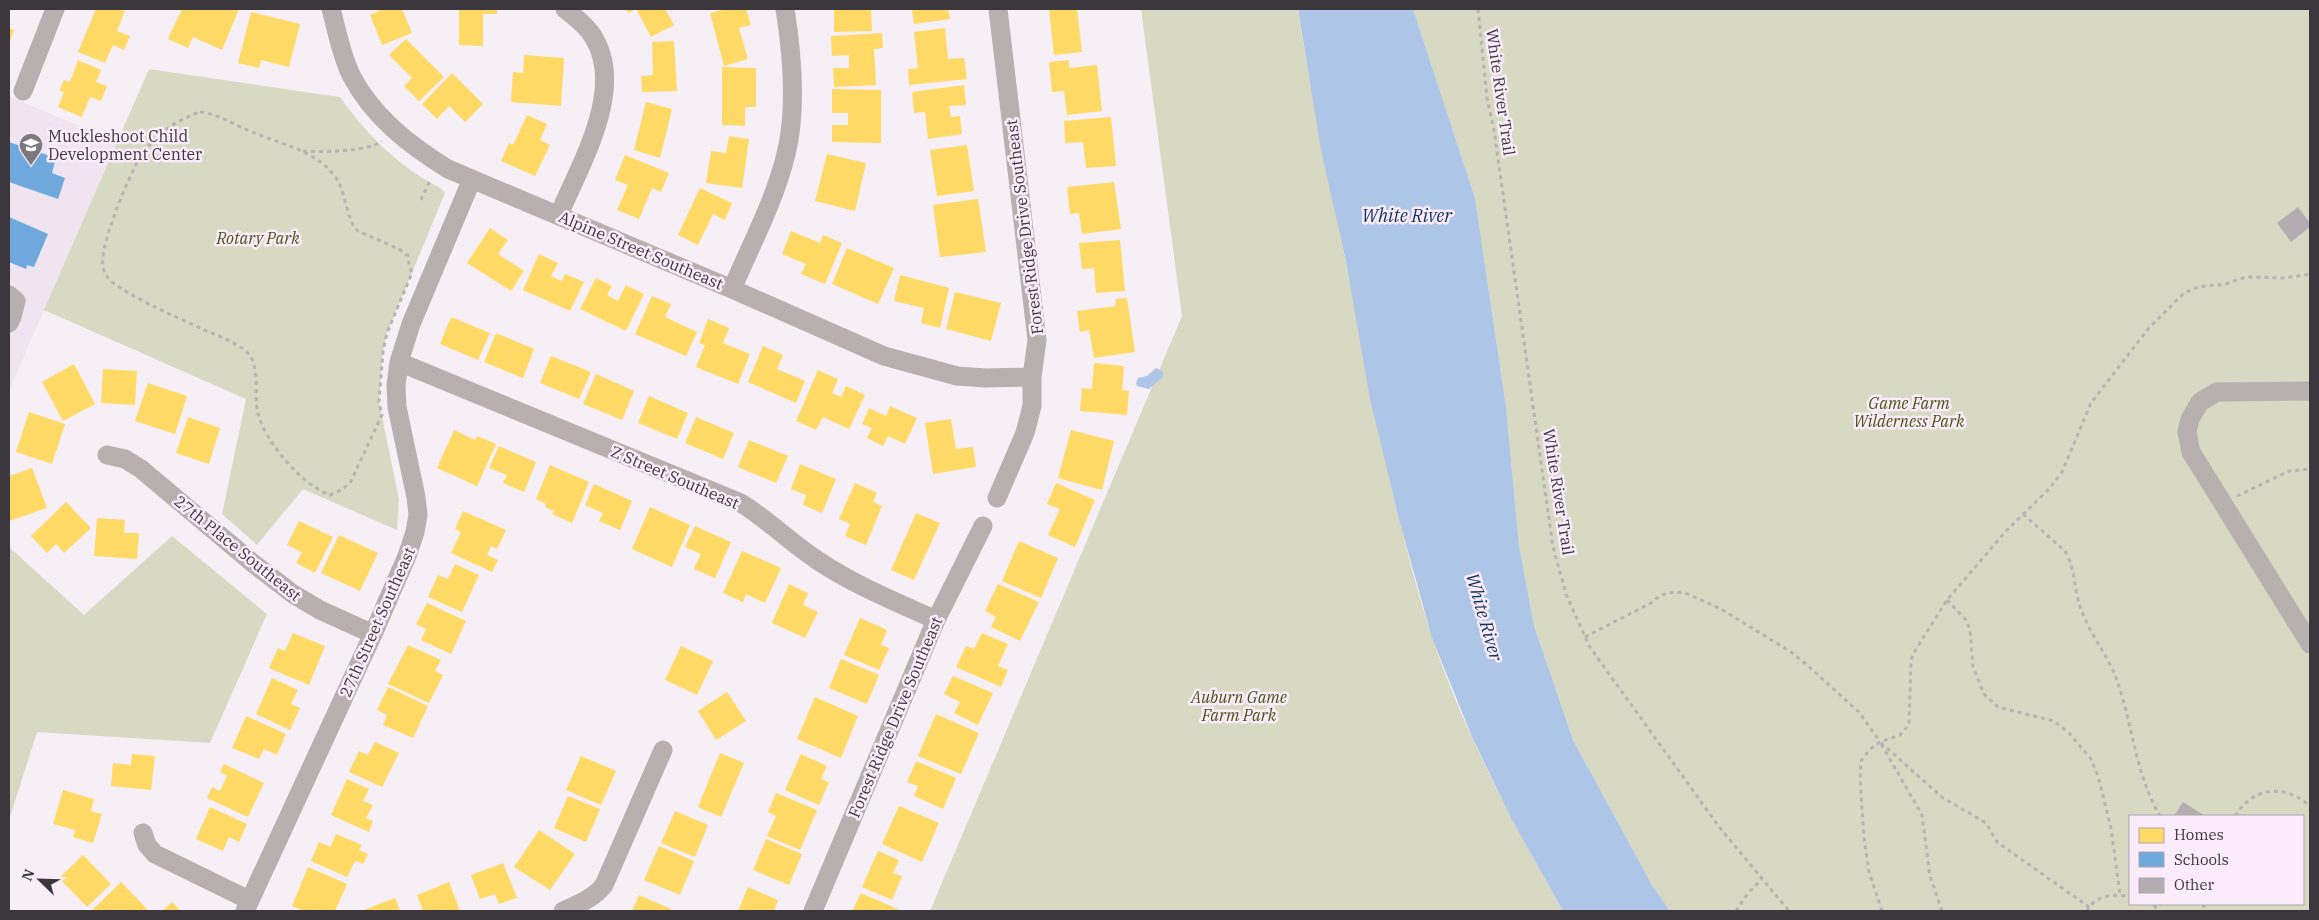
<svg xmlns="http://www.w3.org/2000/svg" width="2319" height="920" viewBox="0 0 2319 920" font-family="'IBM Plex Serif',serif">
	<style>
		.built { fill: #f1e4f1 }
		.green { fill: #d7d9c3; fill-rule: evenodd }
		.water { fill: #adc5e7 }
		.homes { fill: #ffd966 }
		.schools { fill: #6fa8dc }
		.building { fill: #b3adb1 }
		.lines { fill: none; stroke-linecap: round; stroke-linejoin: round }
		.path { stroke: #b8b3b2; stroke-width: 3; stroke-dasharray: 4 4; stroke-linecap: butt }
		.minor { stroke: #b7b0ae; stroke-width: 19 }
		.labels { text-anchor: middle; stroke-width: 5; stroke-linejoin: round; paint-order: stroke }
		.street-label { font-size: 16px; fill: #3c373c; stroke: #faecfa }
		.poi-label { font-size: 16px; fill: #3c373c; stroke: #faecfa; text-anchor: start }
		.park-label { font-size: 16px; font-style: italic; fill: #495414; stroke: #faecfa }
		.water-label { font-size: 18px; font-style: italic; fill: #0d325c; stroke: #faecfa }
	</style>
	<rect width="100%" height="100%" fill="#f6f0f6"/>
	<path class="built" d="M9,96L117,142L9,391Z"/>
	<path class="green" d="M1141,9H1298C1314,116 1338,221 1359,326C1381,431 1399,536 1432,637C1464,733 1513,823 1563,911H930L1182,316Z
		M1413,9H2310V911H1670L1652,885L1573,740L1534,626L1519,545L1506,407L1475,198ZM2130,816H2303V904H2130Z
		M149,69L340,97C368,136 399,167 442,189L445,193L387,333L383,351L379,402L399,499L397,530L303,489L257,545L222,514L246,399L44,310Z
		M172,536L267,614L210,743L37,732L9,820V547L84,615Z"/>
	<path class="water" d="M1298,9H1413L1475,198L1506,407L1519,545L1534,626L1573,740L1652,885L1670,911H1563L1511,818L1472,737L1432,638L1399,519L1370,399L1346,261L1321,150Z
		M1156,368L1163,372V377L1149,389L1137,386L1136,383L1138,378L1147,376Z"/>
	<path class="homes" d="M96,9H118L125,11L117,31L130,36L124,50L113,45L105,63L78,52Z
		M182,9H239L222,50L193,37L188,48L168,39Z
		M378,9H402L412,33L382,45L370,15L379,11Z
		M459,9H497V14H483V46L459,45Z
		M625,9H665L674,25L651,37L636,9L628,13Z
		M726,9H746L751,25L739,28L748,59L724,66L710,13Z
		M834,9H871L872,31L834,32Z
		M912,9H948L950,19L914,24Z
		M1049,9H1077L1082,52L1054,55Z
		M251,12L300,24L289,67L261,60L259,68L238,63Z
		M9,28L14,30L9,44Z
		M945,28L948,59L964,58L967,79L909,85L908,69L918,68L914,32Z
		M882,33L883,48L874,49L876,85L834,87L833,68H849V55L832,56L831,36Z
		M406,39L444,77L419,101L404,86L412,78L389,55Z
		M674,41L677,91L642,92L641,76L653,75L652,42Z
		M524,55L564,58L561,106L511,102L513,72L523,73Z
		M78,60L101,70L96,82L107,86L101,101L90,97L82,117L58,107L64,92L59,91L64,80L70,82Z
		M1069,60V68L1097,65L1102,111L1067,115L1064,91L1052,92L1049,62Z
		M722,67L756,68V107H745V126L722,125Z
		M452,73L483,104L465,122L449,106L437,119L422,104Z
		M964,85L966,105L949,106L951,117L960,116L962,134L928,139L925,112L914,113L912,92Z
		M832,89L881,90V143L832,142V125H848V113H832Z
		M646,102L672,109L660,158L634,150Z
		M527,115L547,124L540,140L550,145L535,176L501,161L509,143L513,145Z
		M1111,117L1116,166L1086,168L1083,142L1065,143L1064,121Z
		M729,136L749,139L742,188L706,183L711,151L726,153Z
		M967,145L974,191L937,196L930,150Z
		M827,154L866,163L855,211L815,201Z
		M625,155L669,173L661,192L652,188L639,219L617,210L628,185L615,180Z
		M1114,182L1121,229L1082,234L1079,213L1070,214L1067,187Z
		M700,188L732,203L725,220L713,214L698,245L678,235Z
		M978,199L986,252L940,257L933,205Z
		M490,228L508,240L498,254L524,271L511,291L467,263Z
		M791,231L820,243L823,235L842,243L825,284L801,274L806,264L782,254Z
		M1120,240L1125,291L1096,293L1094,268L1082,269L1079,243Z
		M847,248L894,268L878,304L832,284Z
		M539,254L558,263L551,276L562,281L565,274L584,282L570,311L523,290Z
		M900,275L949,288L940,328L921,323L924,308L894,301Z
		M596,278L612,286L607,295L618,301L626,285L644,294L626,331L580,309Z
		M955,292L1001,303L991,341L946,329Z
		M652,296L671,304L665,317L697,332L686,356L635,334Z
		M1127,298L1135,352L1094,358L1089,330L1080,332L1077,311L1116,306L1115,299Z
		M451,317L490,333L478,360L440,344Z
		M708,319L729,328L723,343L750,354L738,384L696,367L705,345L699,343Z
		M496,333L534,349L523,378L484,362Z
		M763,346L783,355L777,369L805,381L796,403L748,382Z
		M551,356L591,372L579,399L540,383Z
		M1094,363L1124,366L1122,390L1129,391L1127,415L1080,411L1082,388L1092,389Z
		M74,364L95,404L63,421L42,382Z
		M103,369L137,371L135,405L101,403Z
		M818,370L838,379L832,393L841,397L846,386L865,395L849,429L823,417L816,430L796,421Z
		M596,374L634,391L622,420L583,404Z
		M148,383L187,396L175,434L135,421Z
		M649,396L688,413L677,439L638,423Z
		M890,406L917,418L905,444L888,436L883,446L867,438L872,428L862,424L869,408L886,416Z
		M29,412L65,424L52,464L16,452Z
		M188,417L220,428L209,464L176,453Z
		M696,417L734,433L723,459L685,443Z
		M951,419L956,449L973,447L976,467L933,474L925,423Z
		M454,430L475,440L477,436L496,444L477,486L437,468Z
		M1071,430L1114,441L1102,490L1058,478Z
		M749,440L788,456L776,483L738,467Z
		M499,446L536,462L524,492L503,483L507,475L489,468Z
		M800,464L836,479L822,513L803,505L806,495L791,489Z
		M550,465L589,482L572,523L552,514L554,511L545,507L546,504L536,499Z
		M32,468L47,508L9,521V476Z
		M855,483L877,493L873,502L882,506L866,545L845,536L850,524L839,519Z
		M1056,483L1095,500L1075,547L1048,535L1060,509L1047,504Z
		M594,484L632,501L620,530L599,521L603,513L585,505Z
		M66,502L91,528L64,553L56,544L47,553L31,536Z
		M650,507L690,525L672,567L632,549Z
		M463,511L506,530L497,549L491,546L487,555L498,560L492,572L451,553L461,532L455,529Z
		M916,513L940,523L914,580L891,570Z
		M97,518L125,520L124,533H139L137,559L94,556Z
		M299,521L333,537L315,573L296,563L302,552L287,545Z
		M695,526L731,542L715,578L694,569L701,554L685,547Z
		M339,535L378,553L360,591L321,573Z
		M1019,541L1058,558L1041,598L1002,581Z
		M742,551L781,568L765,603L746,594L743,602L723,593Z
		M455,564L479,575L462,612L428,597L438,575L448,579Z
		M789,584L808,593L803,605L818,612L805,638L772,623Z
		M998,584L1039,602L1020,641L991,627L996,617L985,611Z
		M427,603L466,621L451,654L421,640L426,629L416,624Z
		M860,618L887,630L881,645L889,648L879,670L844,655Z
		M293,633L325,646L309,685L269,668L278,648L285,651Z
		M982,633L1008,644L998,666L1008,670L1001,687L956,667L966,646L974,649Z
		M408,645L441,660L435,671L443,675L429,703L388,684Z
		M681,646L713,661L697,695L665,680Z
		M841,659L879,675L867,704L829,688Z
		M953,676L993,693L978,725L954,713L960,702L944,694Z
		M272,678L298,690L291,704L300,708L290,730L256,714Z
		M388,687L428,706L413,738L383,725L387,715L377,710Z
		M727,692L746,721L716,740L698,711Z
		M815,697L858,716L841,758L797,739Z
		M936,714L979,733L961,774L918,756Z
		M246,716L286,734L277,755L264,749L259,759L232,748Z
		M375,742L399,753L382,787L349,772L359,751L368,755Z
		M720,753L744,763L721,817L698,807Z
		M132,754L155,756L151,790L111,786L113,763L131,765Z
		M801,754L827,766L821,779L829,782L819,805L785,790Z
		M581,756L616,771L601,805L566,790Z
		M916,761L956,778L943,809L914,796L918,786L907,782Z
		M224,764L264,783L248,817L207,798L212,787L220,791L227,776L220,772Z
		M347,779L369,789L363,801L373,805L366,818L373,821L369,832L331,815Z
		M63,790L94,799L91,811L102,814L93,843L73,837L75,830L53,824Z
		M776,793L817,810L800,850L767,836L776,816L768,812Z
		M568,796L600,809L586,842L554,828Z
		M899,806L939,823L922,862L882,844Z
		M210,807L247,824L239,842L229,837L223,851L196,839Z
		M675,811L708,825L695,857L661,843Z
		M539,830L575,854L550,890L514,867Z
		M336,834L362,845L359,850L368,854L363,864L355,861L347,877L311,861L319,842L330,847Z
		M766,839L802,854L789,885L753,870Z
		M659,846L694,861L680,895L644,880Z
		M878,851L899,860L893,873L902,876L892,900L862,887Z
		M83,855L111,884L87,907L59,878Z
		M503,863L517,898L499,904L495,894L480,899L471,875Z
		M308,867L347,884L335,911H304L292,906Z
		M121,882L149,911H91Z
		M449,882L460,911H423L417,895Z
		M748,887L778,900L774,911H738Z
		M861,893L902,911H852Z
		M639,895L671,909L670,911H632Z
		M395,898L400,911H361Z
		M172,902L181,911H162Z"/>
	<path class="schools" d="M9,142L56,158L52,173L65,178L58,199L9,182Z
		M9,217L48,234L34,267L27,265L26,269L9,262Z"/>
	<path class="building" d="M2298,207L2310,223V227L2291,242L2277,223Z
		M2183,802L2205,816H2174Z"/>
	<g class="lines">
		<path class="path" d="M1478,9L1487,98L1494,130L1553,547L1566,594L1589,646L1720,828L1789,911
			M200,112C219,114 232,124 250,131C279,144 313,149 334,175C347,191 345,219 358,231L399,249L408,256L409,265L412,273L387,333L383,351L379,402L382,415L350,483L341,490L330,495C302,485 266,443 258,414C253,395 262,366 246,351C241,347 235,344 230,341C205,330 122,295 108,278C103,271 102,265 103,257C104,237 132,166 144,151C159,132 177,120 200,112Z
			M303,151C321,152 369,152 382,141
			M421,200L431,178
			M2237,496L2289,471L2310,469
			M2023,514L2065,551C2075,567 2074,589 2080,606C2088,632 2107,653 2116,678C2133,724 2135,774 2160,816
			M1947,600L1966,620L1970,630L1973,667L1984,694L1998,707L2054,721L2069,733L2091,759L2098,776L2111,828L2120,895
			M1585,637L1651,603L1661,595L1674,592L1685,593L1721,609L1791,652L1807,665L1859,712L1880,742
			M2235,816C2253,787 2284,783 2310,806
			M2151,904H2168
			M2203,904L2205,911
			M2154,905L2158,911
			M1736,911L1749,892L1762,879
			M1882,911L1869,872L1864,838L1860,778L1861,761L1869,750L1880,742L1900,735L1909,725L1911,660L1916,649L1947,600L2006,531L2049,489L2062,472L2091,403L2148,329L2184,293L2198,287L2226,284L2246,277L2285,278L2310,274
			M1942,911L1930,876L1922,815L1880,742L1943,798L1986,823L1997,842L2089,907
			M2087,911C2094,895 2116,893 2130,897"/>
		<path class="minor" d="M331,9C337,31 341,54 351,75C372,116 409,145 448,169L732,289L884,356L957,376L986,378L1032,377
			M23,91L55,9
			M559,215C580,164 629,85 590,32C583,23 574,16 565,9
			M732,289C751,245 775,200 786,154C797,110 792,53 785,9
			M9,295L16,301L12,317L9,323
			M399,362L741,503C768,520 790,542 817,560C854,585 896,602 936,620
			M2310,391L2217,392L2200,402L2190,419L2187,432L2191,452L2310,644
			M107,455L125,459L141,469L254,564L293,594L320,610L373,634
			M997,498L1025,433L1032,406V377L1037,340L998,9
			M143,833L147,845L155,854L249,900
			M245,911L373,634L407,556L415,532L418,515L416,497L397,407L396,385L399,362L411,324L472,179
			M563,911C577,905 594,898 604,885L663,750
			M813,911L936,620L983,526"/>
	</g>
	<defs>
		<symbol id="school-pin" viewBox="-11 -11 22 30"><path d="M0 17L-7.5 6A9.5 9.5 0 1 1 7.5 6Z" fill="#7d787d" stroke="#faecfa"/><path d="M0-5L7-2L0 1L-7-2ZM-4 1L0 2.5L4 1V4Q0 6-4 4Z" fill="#fff"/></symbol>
	</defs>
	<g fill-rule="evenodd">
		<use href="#school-pin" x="17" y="131" width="28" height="38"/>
	</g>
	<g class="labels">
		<g class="street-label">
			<text transform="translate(1501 92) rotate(82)" y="6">White River Trail</text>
			<text transform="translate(1024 227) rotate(-97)" y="6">Forest Ridge Drive Southeast</text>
			<text transform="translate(641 250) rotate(23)" y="6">Alpine Street Southeast</text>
			<text transform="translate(675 477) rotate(23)" y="6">Z Street Southeast</text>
			<text transform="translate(1559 492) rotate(81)" y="6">White River Trail</text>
			<text transform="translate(238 548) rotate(39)" y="6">27th Place Southeast</text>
			<text transform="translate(377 622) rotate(-66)" y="6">27th Street Southeast</text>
			<text transform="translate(895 717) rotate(-67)" y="6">Forest Ridge Drive Southeast</text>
		</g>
		<g class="poi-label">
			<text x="48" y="142">Muckleshoot Child<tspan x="48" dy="18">Development Center</tspan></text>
		</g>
		<g class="park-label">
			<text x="258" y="244">Rotary Park</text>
			<text x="1909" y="409">Game Farm<tspan x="1909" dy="18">Wilderness Park</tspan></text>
			<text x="1239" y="703">Auburn Game<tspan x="1239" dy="18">Farm Park</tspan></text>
		</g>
		<g class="water-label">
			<text x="1407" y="222">White River</text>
			<text transform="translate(1484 617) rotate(74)" y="6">White River</text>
		</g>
	</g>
	<rect width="2319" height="920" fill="none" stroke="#3c373c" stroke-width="20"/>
	<rect x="2129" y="815" width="175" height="90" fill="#faecfa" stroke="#aea4ae"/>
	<rect x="2139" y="828" width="25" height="15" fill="#ffd966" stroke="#aea4ae"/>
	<text x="2174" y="840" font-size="15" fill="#3c373c">Homes</text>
	<rect x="2139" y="852" width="25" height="15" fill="#6fa8dc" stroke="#aea4ae"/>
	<text x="2174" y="865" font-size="15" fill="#3c373c">Schools</text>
	<rect x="2139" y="878" width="25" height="15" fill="#b3adb1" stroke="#aea4ae"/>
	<text x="2174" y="890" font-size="15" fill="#3c373c">Other</text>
	<g transform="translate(40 880) rotate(293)" stroke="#faecfa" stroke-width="4" paint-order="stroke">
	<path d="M0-4L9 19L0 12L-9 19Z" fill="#3c373c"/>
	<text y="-8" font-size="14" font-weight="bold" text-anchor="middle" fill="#3c373c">N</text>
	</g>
</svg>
